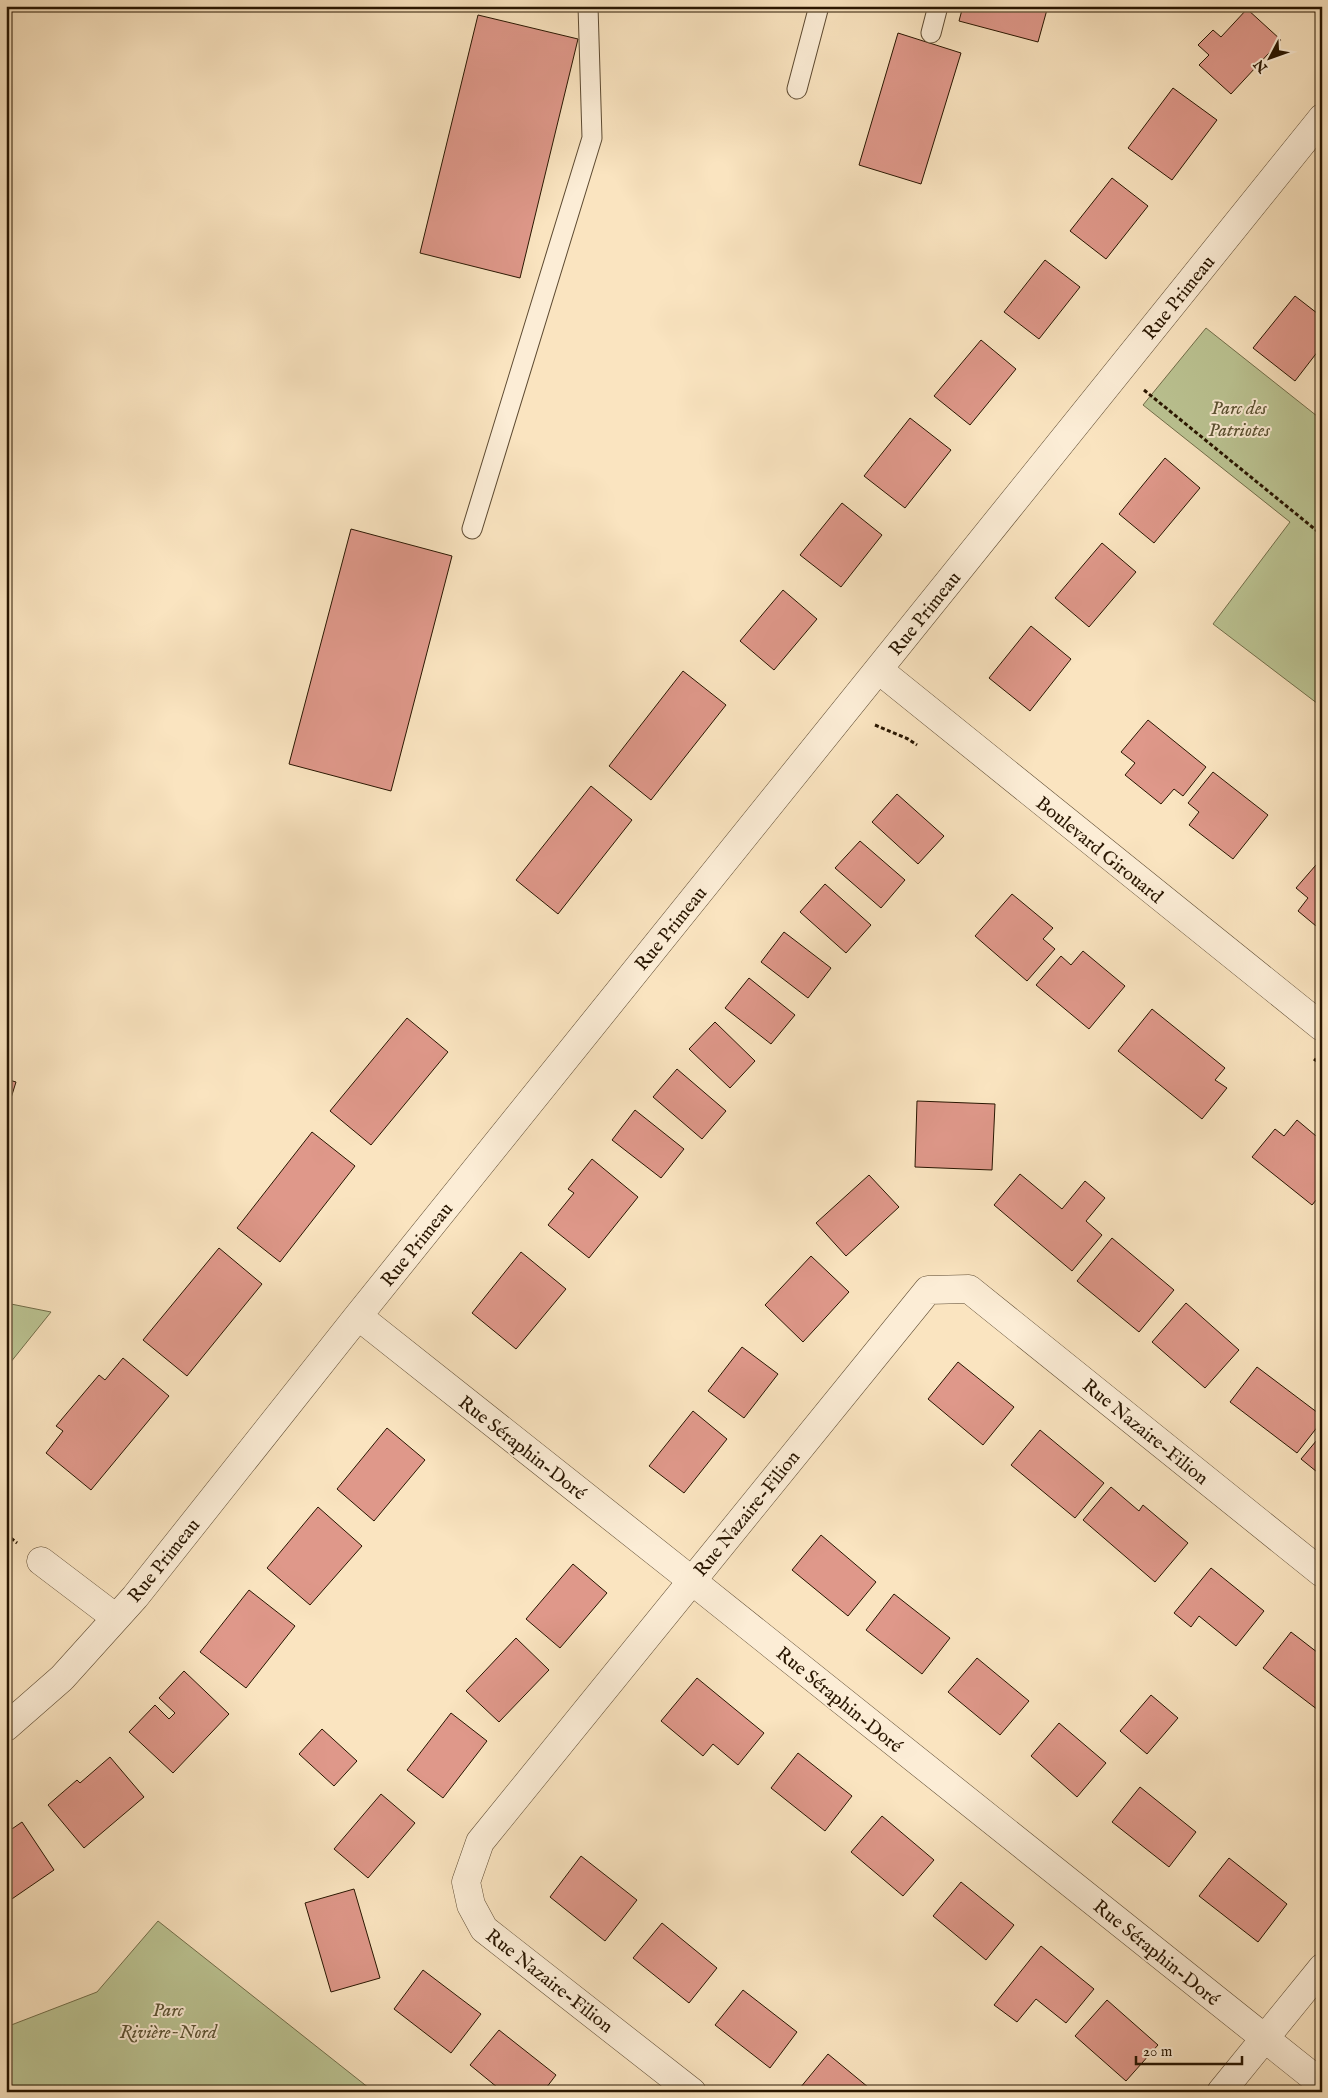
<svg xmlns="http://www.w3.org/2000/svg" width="1328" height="2098" viewBox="0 0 1328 2098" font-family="'IM FELL English',serif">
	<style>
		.green { fill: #bcc594; stroke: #726e4a }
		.building { fill: #df988a; stroke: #291601 }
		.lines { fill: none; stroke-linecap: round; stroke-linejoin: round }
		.service-casing { stroke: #5d4a31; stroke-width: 21 }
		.minor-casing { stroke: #5d4a31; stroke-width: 29 }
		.path { stroke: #291601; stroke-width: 3; stroke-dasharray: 4 2.5; stroke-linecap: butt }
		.service { stroke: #fcedd6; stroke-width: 19 }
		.minor { stroke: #fcedd6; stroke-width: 28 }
		.labels { text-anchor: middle; stroke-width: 4; stroke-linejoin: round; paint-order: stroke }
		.street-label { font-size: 19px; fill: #291601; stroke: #fcedd6 }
		.park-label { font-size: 19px; font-style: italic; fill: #5c5334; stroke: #fcedd6 }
	</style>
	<rect width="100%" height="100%" fill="#fae4c0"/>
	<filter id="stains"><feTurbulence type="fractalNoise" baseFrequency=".004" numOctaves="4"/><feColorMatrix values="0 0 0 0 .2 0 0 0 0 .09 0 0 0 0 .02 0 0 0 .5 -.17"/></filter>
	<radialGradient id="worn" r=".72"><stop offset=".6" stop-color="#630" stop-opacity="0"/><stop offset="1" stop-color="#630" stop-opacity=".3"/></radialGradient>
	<path class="green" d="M1206,328L1322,420V707L1213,624L1290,522L1143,405Z
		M6,1303L51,1312L6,1368Z
		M158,1921L374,2092H6V2027L97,1992Z"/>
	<path class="building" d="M963,6H1048L1038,42L959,21Z
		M1247,9L1281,40L1231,94L1199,65L1209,55L1198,45L1213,30L1221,37Z
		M478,15L578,39L520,278L420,253Z
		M898,33L961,53L921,184L859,165Z
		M1173,88L1217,120L1172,180L1128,148Z
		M1112,178L1148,206L1106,259L1070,231Z
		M1045,260L1080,287L1039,339L1004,312Z
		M1295,296L1322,317V346L1295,381L1253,348Z
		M981,340L1016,369L970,425L934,396Z
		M910,418L951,450L905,508L864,476Z
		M1165,458L1200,488L1154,543L1119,514Z
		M842,503L882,535L841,587L800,555Z
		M351,529L452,556L391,791L289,764Z
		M1102,543L1136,572L1089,627L1055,598Z
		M783,590L817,619L774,670L740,641Z
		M1031,626L1071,659L1030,711L989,678Z
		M683,671L726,705L651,800L609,766Z
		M1148,720L1206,767L1183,796L1174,789L1161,804L1125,775L1135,763L1121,752Z
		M1213,772L1268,815L1233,859L1189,825L1199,812L1188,803Z
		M591,786L632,820L558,914L516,880Z
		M897,794L944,836L918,864L872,822Z
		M860,841L905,880L881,908L835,868Z
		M1322,858V931L1298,911L1308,898L1296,888Z
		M825,884L871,925L846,953L800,912Z
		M1012,894L1053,928L1043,939L1055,949L1027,981L975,936Z
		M784,932L831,968L808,998L761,962Z
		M1083,951L1125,986L1089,1029L1036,985L1061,956L1071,965Z
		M749,978L795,1015L771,1044L725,1008Z
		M1152,1009L1225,1068L1215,1080L1227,1088L1202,1119L1118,1051Z
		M407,1018L448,1052L371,1145L330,1111Z
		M715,1022L755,1061L730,1088L689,1049Z
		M677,1069L726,1111L702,1139L653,1097Z
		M6,1079L16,1082L6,1114Z
		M917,1101L995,1104L992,1170L915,1167Z
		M635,1110L684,1149L661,1178L612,1140Z
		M1297,1120L1322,1141V1193L1312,1205L1252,1157L1275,1129L1284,1136Z
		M312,1132L355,1166L280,1262L237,1228Z
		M592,1159L638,1197L589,1258L548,1225L574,1193L568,1189Z
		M1020,1174L1062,1209L1085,1181L1105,1198L1086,1221L1102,1235L1072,1271L994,1205Z
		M869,1175L899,1207L846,1256L816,1223Z
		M1112,1238L1174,1290L1139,1332L1077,1281Z
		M219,1248L262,1284L187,1376L143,1340Z
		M521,1252L566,1289L516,1349L472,1313Z
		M811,1256L849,1292L803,1342L765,1305Z
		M1186,1303L1239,1350L1205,1388L1152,1342Z
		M742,1347L778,1374L744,1418L708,1391Z
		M123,1358L169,1396L91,1490L46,1453L63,1431L56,1426L99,1375L105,1380Z
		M958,1362L1014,1407L983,1445L928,1399Z
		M1257,1367L1322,1416V1421L1297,1453L1230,1402Z
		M693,1411L727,1439L684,1493L649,1466Z
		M387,1428L425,1460L374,1521L337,1489Z
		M1040,1430L1104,1483L1075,1518L1011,1465Z
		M1322,1434V1476L1301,1459Z
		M1111,1487L1139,1511L1143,1505L1188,1543L1155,1582L1083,1520Z
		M318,1507L362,1546L310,1605L267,1568Z
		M821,1535L876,1582L848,1616L792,1570Z
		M573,1564L607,1593L560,1648L526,1619Z
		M1211,1568L1264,1611L1236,1646L1199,1616L1191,1627L1174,1613Z
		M249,1590L295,1626L246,1688L200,1652Z
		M894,1594L950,1638L922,1674L866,1630Z
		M1291,1632L1322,1656V1706L1318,1710L1263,1668Z
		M516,1638L549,1670L499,1722L466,1691Z
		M977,1658L1029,1701L1000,1735L948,1692Z
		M184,1671L229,1714L173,1773L129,1732L155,1705L169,1719L175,1713L159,1698Z
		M697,1678L764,1733L738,1765L713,1744L703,1756L661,1721Z
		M1151,1695L1178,1718L1147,1754L1120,1731Z
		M451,1713L487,1741L443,1798L407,1770Z
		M1059,1723L1106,1763L1077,1797L1031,1756Z
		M322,1729L357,1761L334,1786L299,1754Z
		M798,1753L852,1796L825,1831L771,1788Z
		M110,1757L144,1797L84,1848L48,1805L77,1780L80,1783Z
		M1140,1787L1196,1832L1169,1867L1112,1822Z
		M381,1794L415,1823L368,1878L334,1849Z
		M882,1816L934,1860L903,1896L851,1852Z
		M22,1822L54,1870L6,1903V1833Z
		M581,1856L637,1900L605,1941L550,1897Z
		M1229,1858L1287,1904L1258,1942L1199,1896Z
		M961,1882L1014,1925L986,1960L933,1916Z
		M354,1889L380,1978L331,1992L305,1903Z
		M662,1923L717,1968L689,2003L633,1958Z
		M1041,1946L1094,1989L1066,2023L1036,1999L1017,2022L994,2005Z
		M423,1970L481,2014L451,2053L394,2009Z
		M743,1990L797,2032L770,2068L715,2025Z
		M1107,2000L1158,2045L1126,2081L1075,2036Z
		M499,2030L556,2075L543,2092H503L470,2065Z
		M828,2054L874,2092H804L800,2088Z"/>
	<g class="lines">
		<defs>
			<path id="service" d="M931,33L938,6
				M797,89L819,6
				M472,529L592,138L588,6"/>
			<path id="minor" d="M879,670L1322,1027
				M358,1316L691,1580L1322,2084
				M41,1561L116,1618
				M6,1727L62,1678L135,1597L358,1316L1322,118
				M692,2092L484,1929L471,1905L466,1882L480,1842L928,1290L969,1289L1322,1573
				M1221,2092L1322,1968"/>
		</defs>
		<use href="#service" class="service-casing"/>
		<use href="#minor" class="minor-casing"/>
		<path class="path" d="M1144,390L1322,535
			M875,725L908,739L917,745
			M1314,1059L1322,1065
			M6,1534L17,1543"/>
		<use href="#service" class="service"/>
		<use href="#minor" class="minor"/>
	</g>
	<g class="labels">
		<g class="street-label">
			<text transform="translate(1178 297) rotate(-51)" y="7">Rue Primeau</text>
			<text transform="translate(924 613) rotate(-51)" y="7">Rue Primeau</text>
			<text transform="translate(1100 849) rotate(39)" y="7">Boulevard Girouard</text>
			<text transform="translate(670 928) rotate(-51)" y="7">Rue Primeau</text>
			<text transform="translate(416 1244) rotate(-51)" y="7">Rue Primeau</text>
			<text transform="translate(1146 1431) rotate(39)" y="7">Rue Nazaire-Filion</text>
			<text transform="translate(523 1447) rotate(38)" y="7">Rue Séraphin-Doré</text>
			<text transform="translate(746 1513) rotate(-51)" y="7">Rue Nazaire-Filion</text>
			<text transform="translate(163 1560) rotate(-51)" y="7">Rue Primeau</text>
			<text transform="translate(840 1699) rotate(39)" y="7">Rue Séraphin-Doré</text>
			<text transform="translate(1157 1952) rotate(39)" y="7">Rue Séraphin-Doré</text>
			<text transform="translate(550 1980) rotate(38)" y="7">Rue Nazaire-Filion</text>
		</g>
		<g class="park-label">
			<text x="1239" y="414">Parc des<tspan x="1239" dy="22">Patriotes</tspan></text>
			<text x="168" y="2016">Parc<tspan x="168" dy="22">Rivière-Nord</tspan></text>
		</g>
	</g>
	<rect width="1328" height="2098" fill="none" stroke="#fae4c0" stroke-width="25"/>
	<rect x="8" y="8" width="1313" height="2083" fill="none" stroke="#291601" stroke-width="2.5"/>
	<rect x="12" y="12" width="1303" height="2073" fill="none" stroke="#291601"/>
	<g transform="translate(1270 58) rotate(229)" stroke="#fcedd6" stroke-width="4" paint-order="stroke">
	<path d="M0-4L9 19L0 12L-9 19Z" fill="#291601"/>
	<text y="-8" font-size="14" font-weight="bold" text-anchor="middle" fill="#291601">N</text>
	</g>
	<path d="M1136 2056v8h106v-8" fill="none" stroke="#291601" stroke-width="2.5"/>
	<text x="1143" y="2056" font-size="15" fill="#291601" stroke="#fcedd6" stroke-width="4" paint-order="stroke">20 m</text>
	<rect width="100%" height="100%" filter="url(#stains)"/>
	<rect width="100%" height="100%" fill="url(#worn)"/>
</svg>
